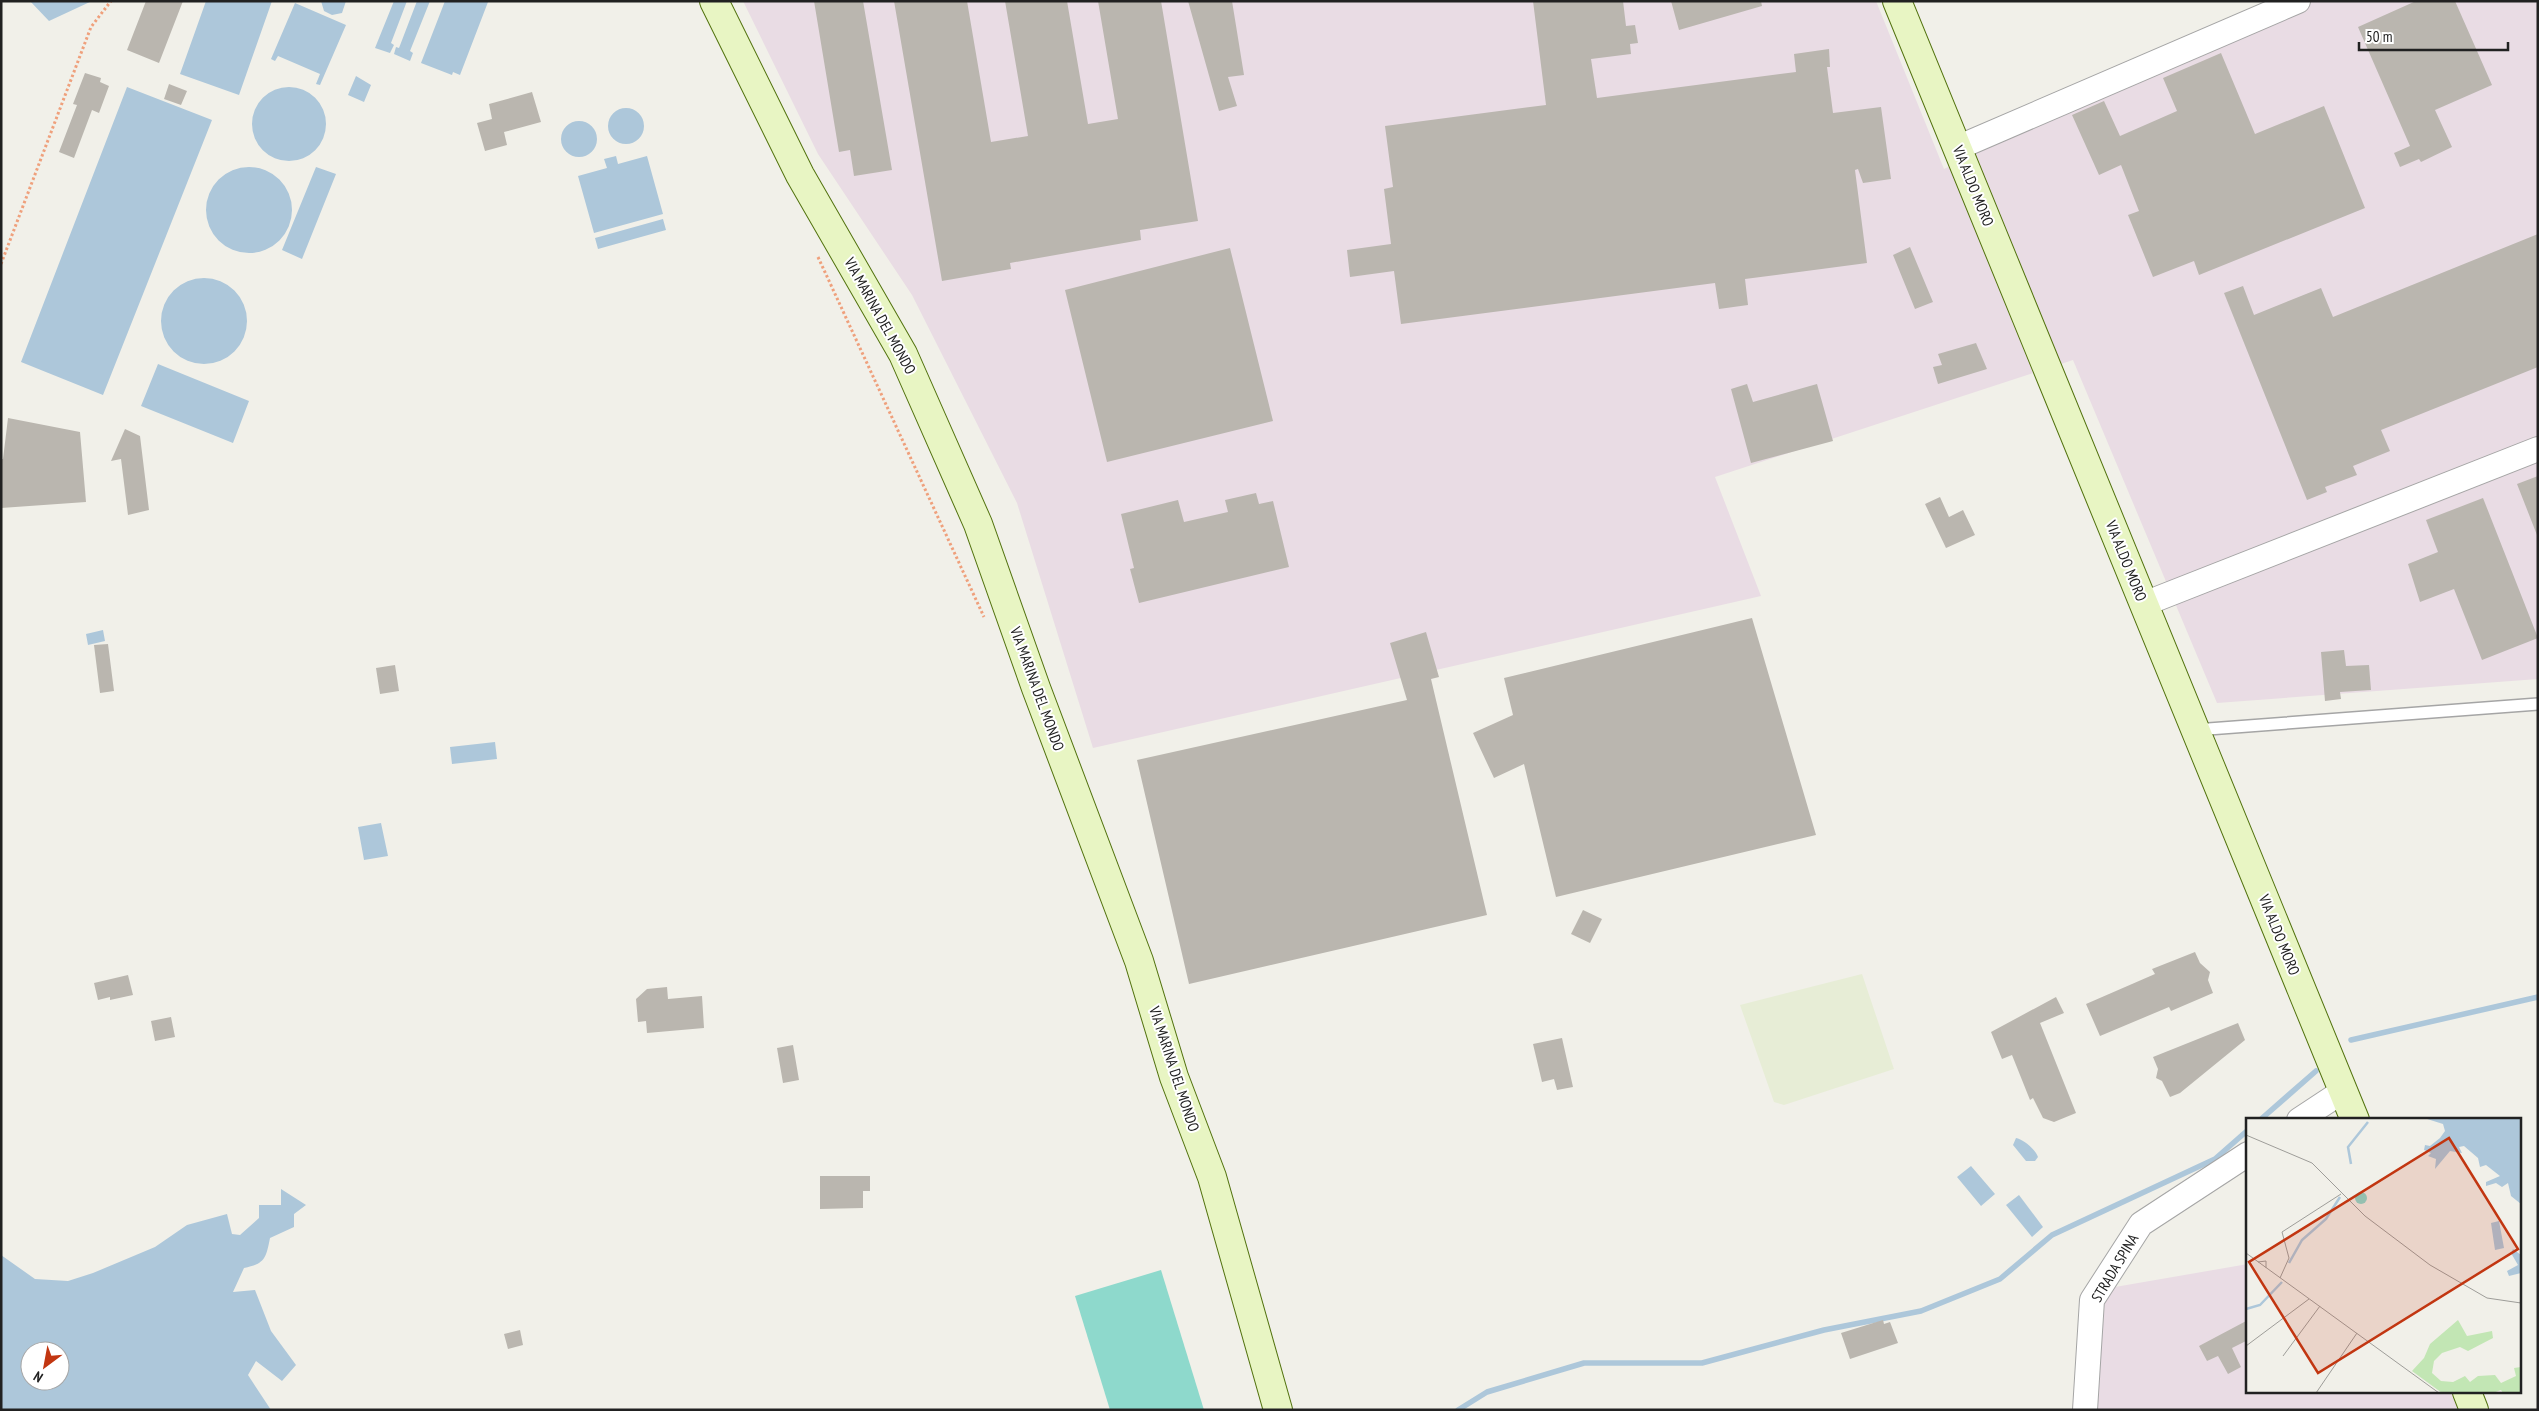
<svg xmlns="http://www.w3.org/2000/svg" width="2539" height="1411" viewBox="0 0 2539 1411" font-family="'PT Sans Narrow',sans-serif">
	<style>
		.industrial { fill: #e9dce4 }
		.farmland { fill: #e7edd6 }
		.pitch { fill: #8ed9cc }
		.water { fill: #adc7da; fill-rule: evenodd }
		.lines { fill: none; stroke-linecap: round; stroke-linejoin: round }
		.stream { stroke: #adc7da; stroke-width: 5.5 }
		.building { fill: #bab6af }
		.lane-casing { stroke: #a5a5a5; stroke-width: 14 }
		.street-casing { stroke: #a5a5a5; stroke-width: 26 }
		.secondary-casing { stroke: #52720e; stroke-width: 30 }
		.path { stroke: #efa07c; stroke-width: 3; stroke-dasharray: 2.5 2.5; stroke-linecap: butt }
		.lane { stroke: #fff; stroke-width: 11 }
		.street { stroke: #fff; stroke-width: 24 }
		.secondary { stroke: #e8f5c3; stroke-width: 28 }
		.labels { text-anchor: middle; stroke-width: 4; stroke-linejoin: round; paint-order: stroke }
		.street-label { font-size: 15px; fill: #212121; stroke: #fff }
		.inset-river { fill: none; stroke: #adc7da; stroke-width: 2.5 }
		.inset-road { fill: none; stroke: #9e9d99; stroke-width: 1 }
		.view { fill: #c23611; fill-opacity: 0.15; stroke: #c23611; stroke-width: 2.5 }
		.inset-edge { fill: none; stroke: #212121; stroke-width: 2.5 }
	</style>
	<rect width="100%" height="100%" fill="#f1f0e9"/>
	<path class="industrial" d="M743,1H1876L1944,169L2289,1H2538V679L2217,703L2073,360L1715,477L1761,596L1093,748L1017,503L912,295L818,154Z
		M2248,1264V1392H2454L2461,1410H2096L2105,1300L2115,1287Z"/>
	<path class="farmland" d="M1862,974L1894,1069L1784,1105L1774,1102L1740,1005Z"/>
	<path class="pitch" d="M1161,1270L1204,1410H1110L1075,1296Z"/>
	<path class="water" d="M30,1H92L49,21Z
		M206,1H272L239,95L180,74Z
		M321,1H346L342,13L332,15L324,11Z
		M394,1H407L391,43L394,45L390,53L375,48Z
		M417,1H430L410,51L413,53L410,61L394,54L396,47L399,48Z
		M445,1L488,2L460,75L453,72L452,75L421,63Z
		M295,3L346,25L320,85L316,84L320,74L278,56L275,61L271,59Z
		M356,76L371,85L364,102L348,95Z
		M127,87L212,120L103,395L21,362Z
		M252 124a37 37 0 1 1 74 0a37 37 0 1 1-74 0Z
		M608 126a18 18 0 1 1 36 0a18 18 0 1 1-36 0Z
		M561 139a18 18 0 1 1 36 0a18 18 0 1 1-36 0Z
		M616,156L618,164L647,156L663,214L594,233L578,176L607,168L604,159Z
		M206 210a43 43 0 1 1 86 0a43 43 0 1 1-86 0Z
		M316,167L336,174L302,259L282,250Z
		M663,219L666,230L598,249L595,238Z
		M161 321a43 43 0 1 1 86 0a43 43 0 1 1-86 0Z
		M158,364L249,401L233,443L141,406Z
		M103,630L105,641L88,645L86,634Z
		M495,742L497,759L452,764L450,747Z
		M381,823L388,856L364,860L358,827Z
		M2016,1138C2023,1139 2036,1150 2038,1157L2035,1161H2026L2013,1145Z
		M1971,1166L1995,1194L1981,1206L1957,1177Z
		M281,1189L306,1205L294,1214V1227L270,1238C266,1258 265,1264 244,1268L233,1292L255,1290L271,1331L296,1365L282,1381L256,1361L248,1375L271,1410H1V1255L35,1279L68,1281L93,1273L155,1247L187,1225L227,1214L232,1234L240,1235L259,1218V1205H281ZM30,1351H60V1381H30Z
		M2019,1195L2043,1227L2032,1237L2006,1205Z"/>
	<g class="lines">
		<path class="stream" d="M2351,1040L2538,997
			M2260,1120L2316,1071
			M1458,1410L1487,1392L1584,1363H1702L1824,1330L1921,1311L2000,1279L2052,1235L2215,1159L2248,1130"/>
	</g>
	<path class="building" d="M146,1H183L159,63L127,50Z
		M814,1H863L892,170L854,176L850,150L839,152Z
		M894,1H967L991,142L1028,136L1005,1H1067L1088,124L1118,119L1098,1H1161L1198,221L1140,230L1141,240L1010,263L1011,269L942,281Z
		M1188,1H1232L1244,75L1228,77L1237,106L1219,111Z
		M1533,1H1623L1626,26L1635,25L1638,43L1630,44L1631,54L1591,59L1597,98L1796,72L1794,54L1829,49L1830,67H1827L1833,113L1881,107L1891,179L1863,183L1858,169L1855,170L1867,263L1745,279L1748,305L1719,309L1715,283L1401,324L1394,271L1350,277L1347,250L1391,244L1384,189L1393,187L1385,126L1546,105Z
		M1671,1H1761L1762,6L1679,30Z
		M2416,1H2455L2492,85L2435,110L2452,147L2421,162L2419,159L2400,167L2394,153L2410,146L2358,27Z
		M2221,53L2255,134L2324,106L2365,208L2199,275L2194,261L2153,277L2128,215L2139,211L2121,165L2099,175L2072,115L2104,101L2120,136L2177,111L2163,78Z
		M85,73L101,78L100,82L109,86L99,113L92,110L74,158L59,152L77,105L73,104Z
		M169,84L187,91L181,105L164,99Z
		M532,92L541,122L504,132L507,145L485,151L477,123L492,119L489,104Z
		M2538,234V367L2381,430L2390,451L2353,466L2357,475L2325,487L2327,492L2307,500L2224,293L2243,286L2254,315L2321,288L2333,317Z
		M1910,247L1933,302L1915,309L1893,255Z
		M1230,248L1273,421L1107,462L1065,290Z
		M1976,343L1987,369L1938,384L1933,367L1942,365L1938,354Z
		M1747,384L1753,402L1817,384L1833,441L1751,463L1731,389Z
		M8,418L80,432L86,502L1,508V459H3Z
		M125,429L140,436L149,510L128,515L121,459L111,461Z
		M2538,476V535H2537L2517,484Z
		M1256,493L1259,504L1273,501L1289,567L1139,603L1130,569L1134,568L1121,514L1178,500L1184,522L1228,512L1225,500Z
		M1940,497L1949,517L1963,510L1975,535L1946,548L1925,504Z
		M2483,498L2538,638L2482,660L2454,589L2420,602L2408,564L2438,552L2426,520Z
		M1752,618L1816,835L1556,897L1524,764L1494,778L1473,733L1513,715L1504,678Z
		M1426,632L1439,677L1431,679L1487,915L1189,984L1137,760L1407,700L1390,643Z
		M108,644L114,691L100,693L94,645Z
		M2344,650L2346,666L2369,665L2371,690L2340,692L2341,699L2325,701L2321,652Z
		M395,665L399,691L380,694L376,668Z
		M1583,910L1602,919L1590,943L1571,934Z
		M2195,952L2200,963L2210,972L2208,980L2213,993L2171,1011L2169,1007L2100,1036L2086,1004L2155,974L2152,969Z
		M128,975L133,995L110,1000V997L98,1000L94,983Z
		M667,987L668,999L702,996L704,1028L647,1033L646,1021L638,1022L636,999L647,989Z
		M2056,997L2064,1013L2040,1023L2076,1113L2054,1122L2043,1118L2033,1098L2030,1100L2012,1055L2002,1059L1991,1032Z
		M171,1017L175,1037L155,1041L151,1021Z
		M2238,1023L2245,1040L2180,1093L2170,1097L2162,1081L2156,1078L2158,1069L2153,1057Z
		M1562,1038L1573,1087L1557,1090L1554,1079L1542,1082L1533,1044Z
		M793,1045L799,1080L783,1083L777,1048Z
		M820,1176H870V1191H863V1208L820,1209Z
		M1883,1320L1884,1324L1890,1322L1898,1343L1850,1359L1841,1333Z
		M2248,1320V1340L2232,1348L2241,1367L2228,1374L2218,1356L2207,1361L2199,1346Z
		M520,1330L523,1345L508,1349L504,1334Z"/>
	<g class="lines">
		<defs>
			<path id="lane" d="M2195,730L2538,704"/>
			<path id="street" d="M1957,148L2298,1
				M2144,604L2538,449
				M2299,1120L2343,1091
				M2085,1410L2092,1300L2141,1224L2248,1154"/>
			<path id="secondary" d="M714,1L800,175L903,354L978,524L1036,688L1139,961L1174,1077L1212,1177L1278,1410
				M1897,1L2355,1120
				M2467,1392L2474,1410"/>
		</defs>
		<use href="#lane" class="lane-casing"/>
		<use href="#street" class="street-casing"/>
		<use href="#secondary" class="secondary-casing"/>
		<path class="path" d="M818,257L984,617
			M1,264L91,27L111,1"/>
		<use href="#lane" class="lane"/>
		<use href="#street" class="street"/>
		<use href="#secondary" class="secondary"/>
	</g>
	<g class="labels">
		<g class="street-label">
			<text transform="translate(1973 186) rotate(68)" y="5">VIA ALDO MORO</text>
			<text transform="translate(880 316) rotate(61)" y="5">VIA MARINA DEL MONDO</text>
			<text transform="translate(2126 561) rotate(68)" y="5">VIA ALDO MORO</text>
			<text transform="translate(1037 689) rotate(70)" y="5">VIA MARINA DEL MONDO</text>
			<text transform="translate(2279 935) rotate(68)" y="5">VIA ALDO MORO</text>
			<text transform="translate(1174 1069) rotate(72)" y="5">VIA MARINA DEL MONDO</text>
			<text transform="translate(2115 1268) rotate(-59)" y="5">STRADA SPINA</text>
		</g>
	</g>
	<g transform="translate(2246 1118)">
		<rect width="275" height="275" fill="#f1f0e9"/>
		<path d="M212,202L221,218L246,213L247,220L222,233L214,229L196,235L188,243L186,255L195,263L207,264L219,258L224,264L232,258L249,257L255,265L270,258L268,250L275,249V275H257L255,272L247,275H196L166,253L178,240L184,226Z" fill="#c2e6b4"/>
		<path d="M109 80a6 6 0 1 1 12 0a6 6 0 1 1-12 0Z" fill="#8ed9cc"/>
		<path d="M178,0H275V86L265,78L262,65L256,69L250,65L240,68V64L254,58L240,47L234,49L232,40L218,28L213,29L216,35L204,33L189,51L190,41L182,38L185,35L178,32L179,27L184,28L194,20L199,13L197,6ZM253,103L258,130L249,132L245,105ZM267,131L275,137V155L263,158L261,153L272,147L265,135Z" fill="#adc7da"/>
		<path class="inset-river" d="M105,46L102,29L122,4M43,145L56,122L80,101L94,79M0,191L14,187L36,164"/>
		<path class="inset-road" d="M0,17L66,45L119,98L184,147L241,180L275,185M0,135L193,275M12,144L20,143V150M34,160L43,140L36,114L95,76M0,228L63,181M37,238L74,188M70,275L111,215"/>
		<path class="view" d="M203,20L272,131L72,255L3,144Z"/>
		<rect width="275" height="275" class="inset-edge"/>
	</g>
	<rect width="2539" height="1411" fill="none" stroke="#212121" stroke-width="5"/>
	<g transform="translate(45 1366) rotate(212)"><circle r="24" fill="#ffffff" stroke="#a6a6a6"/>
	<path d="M0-4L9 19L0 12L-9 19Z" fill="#c23611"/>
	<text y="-8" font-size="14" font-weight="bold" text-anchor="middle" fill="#212121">N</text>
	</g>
	<path d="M2359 42v8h149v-8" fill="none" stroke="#212121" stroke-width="2.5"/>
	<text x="2366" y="42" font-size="15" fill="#212121" stroke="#ffffff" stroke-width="4" paint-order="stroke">50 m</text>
</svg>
